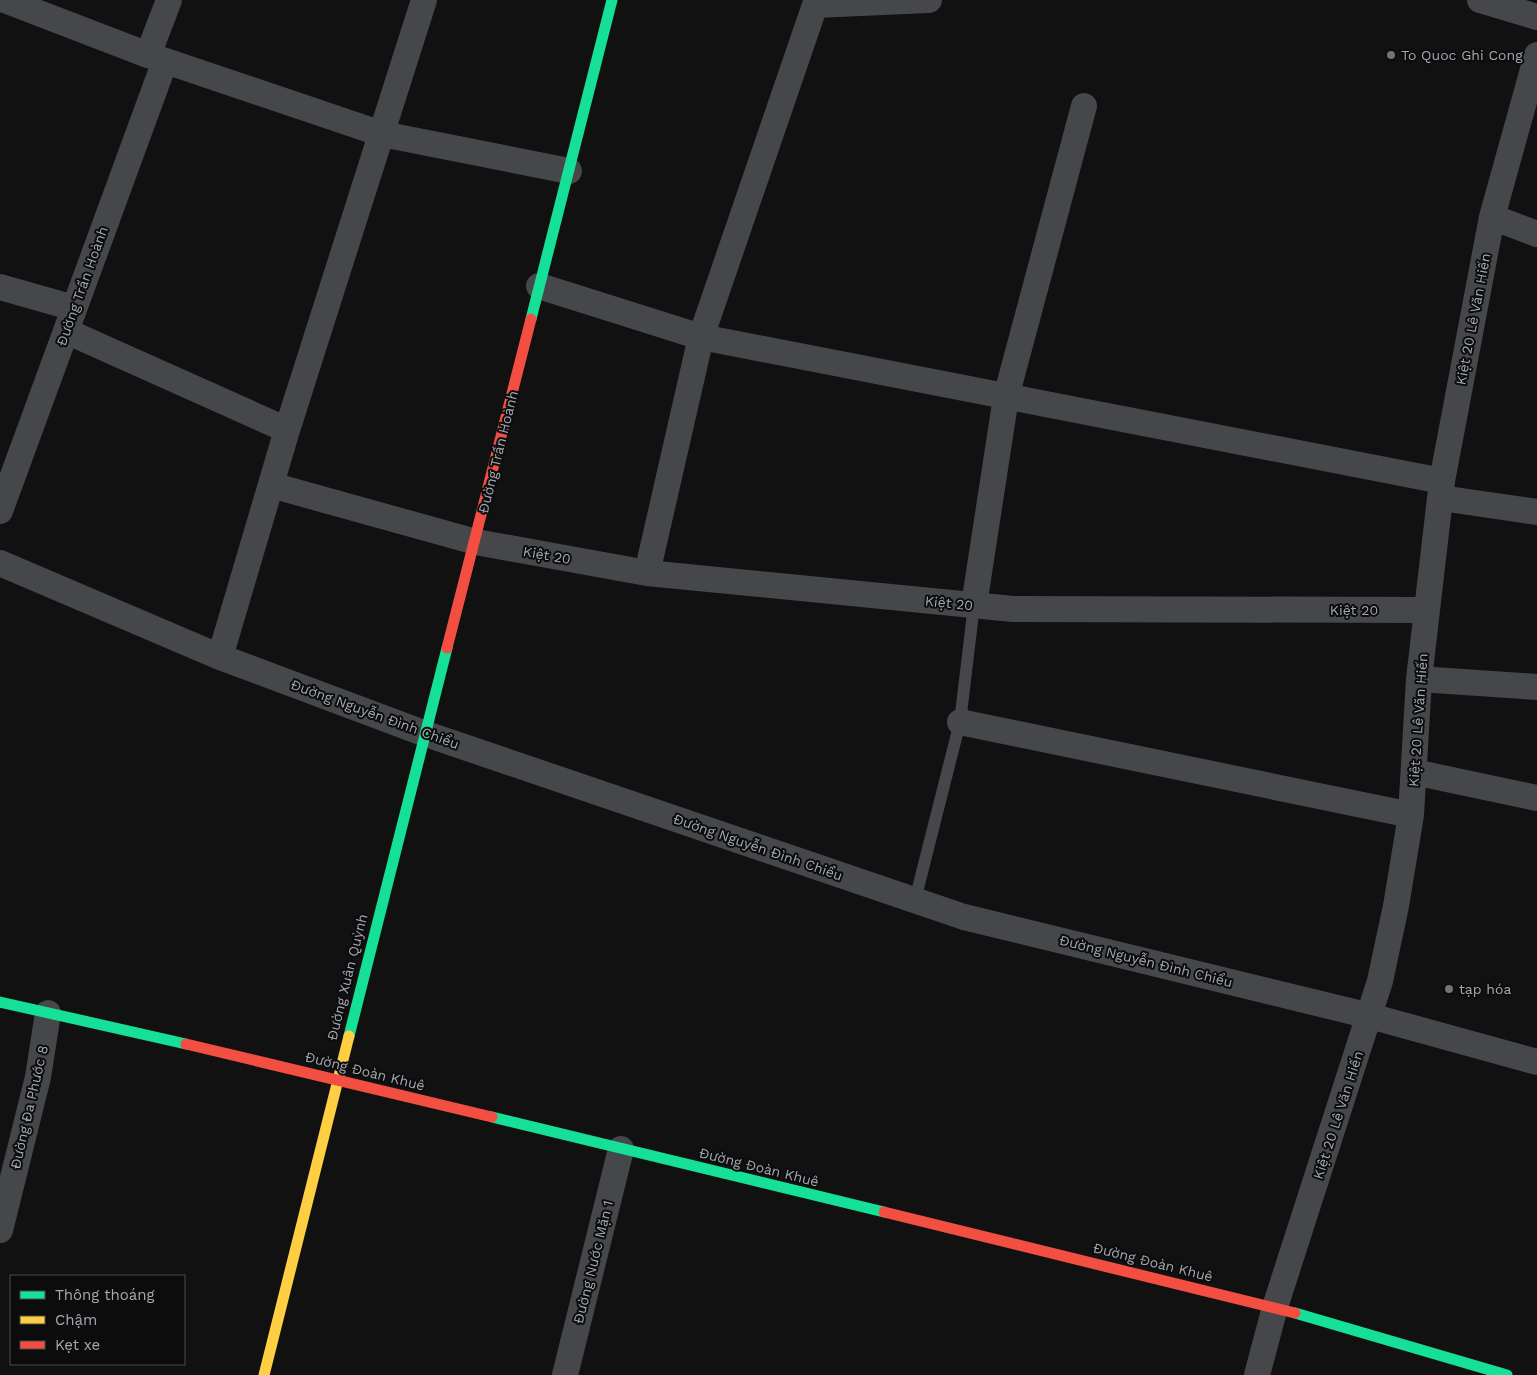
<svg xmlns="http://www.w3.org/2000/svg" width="1537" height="1375" viewBox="0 0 1537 1375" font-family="'Work Sans',sans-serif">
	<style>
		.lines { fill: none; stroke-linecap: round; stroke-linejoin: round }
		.lane { stroke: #46474a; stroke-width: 12 }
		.street { stroke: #46474a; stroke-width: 26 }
		.fast { stroke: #16e098; stroke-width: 11 }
		.slow { stroke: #ffcf43; stroke-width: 11 }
		.jam { stroke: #f24e42; stroke-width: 11 }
		.poi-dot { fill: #70747a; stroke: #0c0c0d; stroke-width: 2 }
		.labels { text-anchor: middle; stroke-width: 4; stroke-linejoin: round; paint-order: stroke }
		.poi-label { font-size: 14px; fill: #a3a9b2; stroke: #0c0c0d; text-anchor: start }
		.street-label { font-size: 14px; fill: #a3a9b2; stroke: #0c0c0d }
	</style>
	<rect width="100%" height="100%" fill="#111112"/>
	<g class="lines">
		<path class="lane" d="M915,900L960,722L974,605"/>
		<path class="street" d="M5,0L148,55L382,134L569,171
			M1480,0L1537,17
			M148,55L169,0
			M1492,217L1537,234
			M539,286L701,337L1442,481
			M0,287L74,308
			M66,331L287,430
			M271,485L476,542L647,573L1013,609L1426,610
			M1441,498L1537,512
			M0,511L165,61
			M0,563L220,657L426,734L964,917L1370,1016L1537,1062
			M647,573L701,337L815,5L929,0
			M974,605L1006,397L1084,106
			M220,657L287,430L424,0
			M1419,679L1537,687
			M960,722L1411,815
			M1414,772L1537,798
			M0,1230L38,1077L48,1013
			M565,1375L621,1149
			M1257,1375L1275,1307L1380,981L1396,906L1411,815L1419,679L1442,481L1492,217L1537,55"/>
		<path class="fast" d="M531,319L612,0
			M0,1002L186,1044
			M349,1036L447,648
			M492,1117L884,1212
			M1295,1313L1507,1375"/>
		<path class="slow" d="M264,1375L349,1036"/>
		<path class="jam" d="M447,648L531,319
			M186,1044L492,1117
			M884,1212L1295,1313"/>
	</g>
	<g class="poi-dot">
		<circle cx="1391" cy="55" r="5"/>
		<circle cx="1449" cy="989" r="5"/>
	</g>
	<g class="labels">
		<g class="poi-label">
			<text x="1401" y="60">To Quoc Ghi Cong</text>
			<text x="1459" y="994">tạp hóa</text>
		</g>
		<g class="street-label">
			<text transform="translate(82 286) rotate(-70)" y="5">Đường Trần Hoành</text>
			<text transform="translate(1473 319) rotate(-79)" y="5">Kiệt 20 Lê Văn Hiến</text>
			<text transform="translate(498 452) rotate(-76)" y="5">Đường Trần Hoành</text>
			<text transform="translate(547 555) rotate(10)" y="5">Kiệt 20</text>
			<text transform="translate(949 603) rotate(6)" y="5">Kiệt 20</text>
			<text x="1354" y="615">Kiệt 20</text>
			<text transform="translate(375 714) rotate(20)" y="5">Đường Nguyễn Đình Chiểu</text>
			<text transform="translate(1418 720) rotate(-86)" y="5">Kiệt 20 Lê Văn Hiến</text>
			<text transform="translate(758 847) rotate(19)" y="5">Đường Nguyễn Đình Chiểu</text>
			<text transform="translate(1146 961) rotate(14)" y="5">Đường Nguyễn Đình Chiểu</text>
			<text transform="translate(347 977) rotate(-76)" y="5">Đường Xuân Quỳnh</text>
			<text transform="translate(365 1071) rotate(14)" y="5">Đường Đoàn Khuê</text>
			<text transform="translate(29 1107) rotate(-77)" y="5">Đường Đa Phước 8</text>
			<text transform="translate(1338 1115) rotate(-72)" y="5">Kiệt 20 Lê Văn Hiến</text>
			<text transform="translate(759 1167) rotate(14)" y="5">Đường Đoàn Khuê</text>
			<text transform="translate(593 1262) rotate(-76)" y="5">Đường Nước Mặn 1</text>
			<text transform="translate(1153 1262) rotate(14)" y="5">Đường Đoàn Khuê</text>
		</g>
	</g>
	<rect x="10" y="1275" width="175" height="90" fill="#0c0c0d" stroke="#484b4f"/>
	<rect x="20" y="1291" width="25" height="8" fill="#16e098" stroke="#484b4f"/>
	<text x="55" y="1300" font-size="15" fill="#a3a9b2">Thông thoáng</text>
	<rect x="20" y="1316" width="25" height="8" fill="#ffcf43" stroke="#484b4f"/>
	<text x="55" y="1325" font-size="15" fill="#a3a9b2">Chậm</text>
	<rect x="20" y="1341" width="25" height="8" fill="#f24e42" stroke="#484b4f"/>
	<text x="55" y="1350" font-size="15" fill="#a3a9b2">Kẹt xe</text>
</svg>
